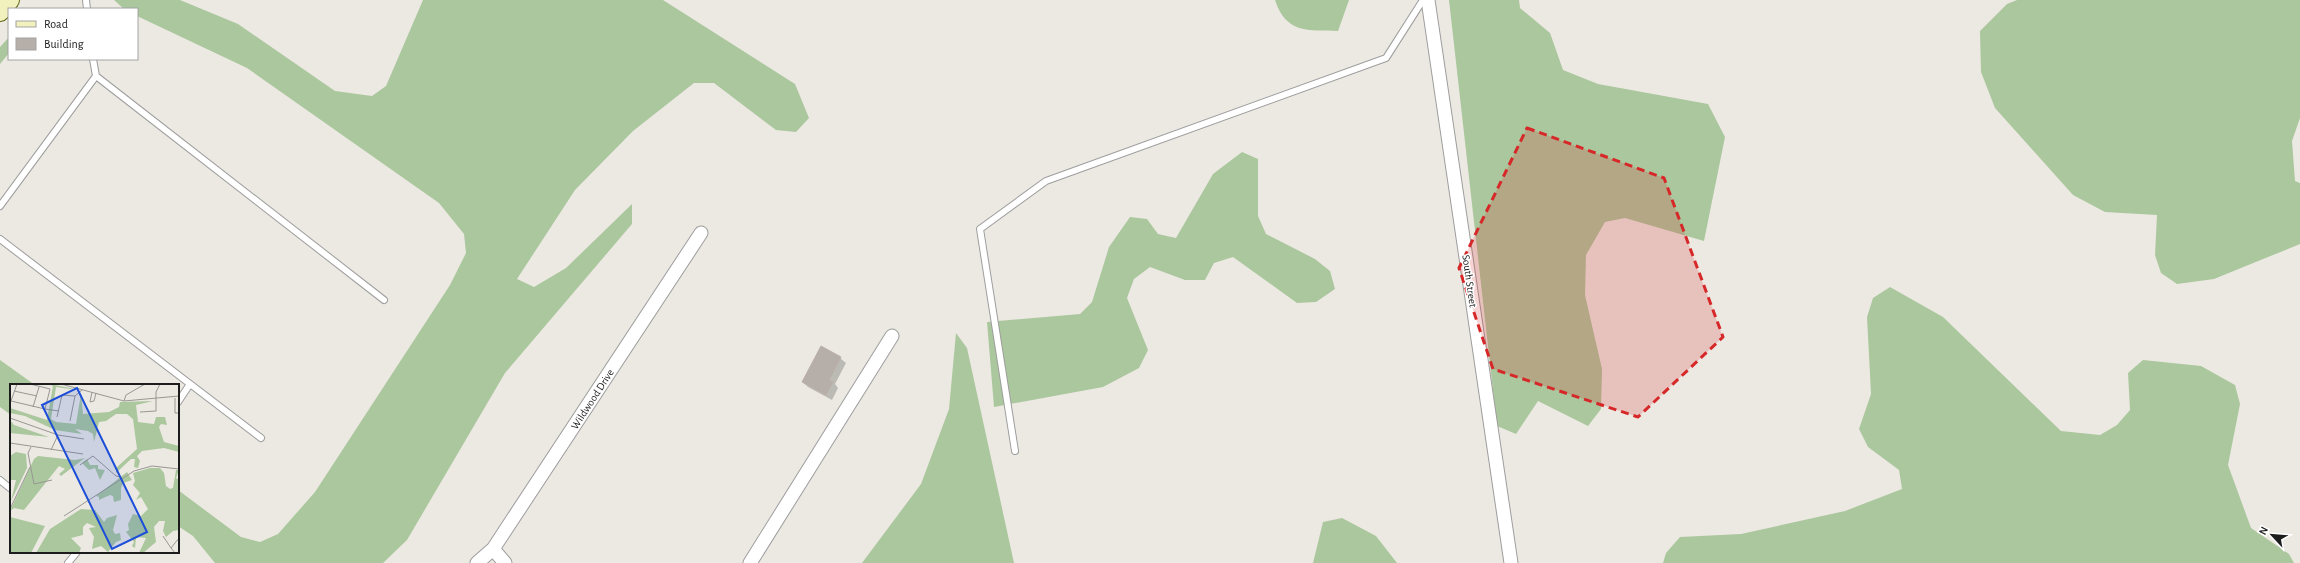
<svg xmlns="http://www.w3.org/2000/svg" width="2300" height="563" viewBox="0 0 2300 563" font-family="'Alegreya Sans',sans-serif">
	<style>
		.forest { fill: #abc79d }
		.shadow { fill: #0003 }
		.building { fill: #b5aea9; stroke: #bcb0a7 }
		.lines { fill: none; stroke-linecap: round; stroke-linejoin: round }
		.lane-casing { stroke: #9d9d9d; stroke-width: 8 }
		.street-casing { stroke: #9d9d9d; stroke-width: 15 }
		.secondary-casing { stroke: #5f6511; stroke-width: 20 }
		.lane { stroke: #fff; stroke-width: 6 }
		.street { stroke: #fff; stroke-width: 13 }
		.secondary { stroke: #f0f1bc; stroke-width: 18 }
		.marked { fill: #d62828; fill-opacity: 0.2; stroke: #d62828; stroke-width: 3; stroke-dasharray: 8 5; stroke-linejoin: round }
		.labels { text-anchor: middle; stroke-width: 3; stroke-linejoin: round; paint-order: stroke }
		.street-label { font-size: 11px; fill: #1c1c1c; stroke: #fff }
		.inset-road { fill: none; stroke: #999793; stroke-width: 1 }
		.view { fill: #1d4ed8; fill-opacity: 0.15; stroke: #1d4ed8; stroke-width: 2 }
		.inset-edge { fill: none; stroke: #1c1c1c; stroke-width: 2 }
	</style>
	<rect width="100%" height="100%" fill="#ece9e3"/>
	<path class="forest" d="M114,0H180L238,24L335,91L372,96L386,86L423,0H663L795,84L809,118L796,132L776,130L714,83H694L633,131L575,190L517,279L534,287L566,268L632,204V224L505,373L407,540L383,563H215L193,536L178,526V490L241,537L260,542L278,534L315,492L450,285L466,253L464,234L439,203L247,68L137,16V9H124Z
		M1275,0H1349L1338,31C1308,30 1286,34 1275,0Z
		M1449,0H1519L1520,8L1550,33L1563,70L1598,84L1708,104L1725,137L1704,241L1625,218L1605,222L1586,255L1585,295L1602,369L1601,409L1588,426L1538,401L1516,434L1497,426Z
		M2017,0H2300V118L2292,141L2295,181L2300,183V244L2214,279L2177,284L2161,273L2155,255L2157,215L2105,212L2073,195L1995,108L1981,72L1980,31L2007,4Z
		M9,37V53L0,64V47Z
		M1242,152L1258,159V216L1266,234L1315,259L1330,271L1335,289L1316,302L1297,303L1233,257L1214,263L1205,280H1185L1150,267L1134,279L1127,298L1148,350L1139,368L1103,387L994,407L987,322L1080,314L1092,302L1109,247L1130,217L1147,219L1158,234L1176,238L1213,174Z
		M1890,287L1943,317L2061,431L2100,435L2117,425L2130,410L2128,373L2143,360L2201,366L2235,385L2240,404L2228,465L2251,528L2289,554L2294,563H1663L1666,553L1680,537L1741,534L1845,511L1902,489L1899,470L1868,447L1859,429L1871,394L1867,317L1873,298Z
		M956,333L967,348L1014,563H862L921,484L949,409Z
		M0,360L35,385H11V415L0,407Z
		M1342,518L1376,536L1397,563H1313L1323,522Z"/>
	<path class="shadow" d="M840,358L846,363L835,384L838,388L832,400L808,387L803,382Z"/>
	<path class="building" d="M821,346L841,357L829,380L833,382L826,395L802,382Z"/>
	<g class="lines">
		<defs>
			<path id="lane" d="M86,0L87,9
				M96,76L384,300
				M0,206L96,76L93,59
				M0,239L261,438
				M178,402L190,384
				M1015,451L980,229L1046,181L1386,58L1423,0
				M0,480L11,489
				M68,563L77,552"/>
			<path id="street" d="M1428,0L1511,563
				M493,549L505,563
				M477,563L493,549L701,233
				M750,563L892,336"/>
			<path id="secondary" d="M0,12L10,0"/>
		</defs>
		<use href="#lane" class="lane-casing"/>
		<use href="#street" class="street-casing"/>
		<use href="#secondary" class="secondary-casing"/>
		<use href="#lane" class="lane"/>
		<use href="#street" class="street"/>
		<use href="#secondary" class="secondary"/>
	</g>
	<path class="marked" d="M1527,128L1664,178L1723,337L1638,417L1493,369L1459,268Z"/>
	<g class="labels">
		<g class="street-label">
			<text transform="translate(1470 281) rotate(82)" y="4">South Street</text>
			<text transform="translate(592 399) rotate(-57)" y="4">Wildwood Drive</text>
		</g>
	</g>
	<g transform="translate(10 384)">
		<rect width="169" height="169" fill="#ece9e3"/>
		<path d="M39,0L60,4L67,6L46,3L41,35L46,38L66,40L71,10L73,30L99,28L109,23L110,18L143,17L126,21L128,38L144,40L146,33H155L157,41L151,40L149,43L154,58L169,62V68L154,64L132,67L127,72L130,77L128,84L124,83L125,75H121L106,89V84L127,65L123,35L117,30H106L96,37L89,38L84,58L83,50L78,47L65,45L72,50L45,46L15,32L0,29V24L37,36L43,2ZM0,36L4,41L39,53L0,49ZM6,68L16,70L17,84L1,117L6,96H0V72ZM28,72L65,76L75,74L51,92L49,90L55,85L49,82L14,126L4,124L0,127L24,75ZM77,75L80,81H88V85L95,86L90,96L85,84L79,86L72,79ZM140,84H150L154,89L156,102L160,105L163,104L166,86H169L166,94L169,96V146L163,147L156,153L153,147L155,137H149L144,143L146,158L133,169H129L136,154L126,153L125,164L122,162L124,158L116,148L119,146L118,140L123,130L131,132L138,125L131,113L126,116L130,109L123,101L125,97L123,89ZM117,88L122,96L113,99L111,104V116L104,118L103,112L100,111L89,116V113L86,112ZM71,125L85,126L94,138L97,134L107,131L103,146L105,150L110,149L111,156L106,158L98,168L91,162L82,165L84,153L79,144L86,143L77,139L73,143V151L61,154L71,164L69,169H26L40,145ZM0,133L35,142L21,169H0Z" fill="#abc79d"/>
		<path class="inset-road" d="M7,0L1,17L35,25L40,5L20,0M51,0L114,17L169,12M4,7L27,12M82,8L80,18L84,17L86,9M165,14V29H169M114,17L116,11L135,0M23,23L29,3M35,25L49,27M130,28L146,27V8L150,0M47,33L52,11L65,12L72,6M0,34L48,51L74,55M60,37L65,12M0,59L73,70M21,63L18,69L24,100L42,96M41,66L48,51M70,81L83,72L106,92L110,93M0,125L20,83M54,132L124,87L142,82L169,85M153,152L161,164M165,169L161,164L169,154"/>
		<path class="view" d="M67,4L137,148L102,165L32,21Z"/>
		<rect width="169" height="169" class="inset-edge"/>
	</g>
	<rect x="8" y="8" width="130" height="52" fill="#ffffff" stroke="#a4a4a4"/>
	<rect x="16" y="21" width="20" height="6" fill="#f0f1bc" stroke="#a4a4a4"/>
	<text x="44" y="28" font-size="12" fill="#1c1c1c">Road</text>
	<rect x="16" y="38" width="20" height="12" fill="#b5aea9" stroke="#a4a4a4"/>
	<text x="44" y="48" font-size="12" fill="#1c1c1c">Building</text>
	<g transform="translate(2272 535) rotate(296)" stroke="#ffffff" stroke-width="3" paint-order="stroke">
	<path d="M0-3L7 15L0 10L-7 15Z" fill="#1c1c1c"/>
	<text y="-6" font-size="11" font-weight="bold" text-anchor="middle" fill="#1c1c1c">N</text>
	</g>
</svg>
